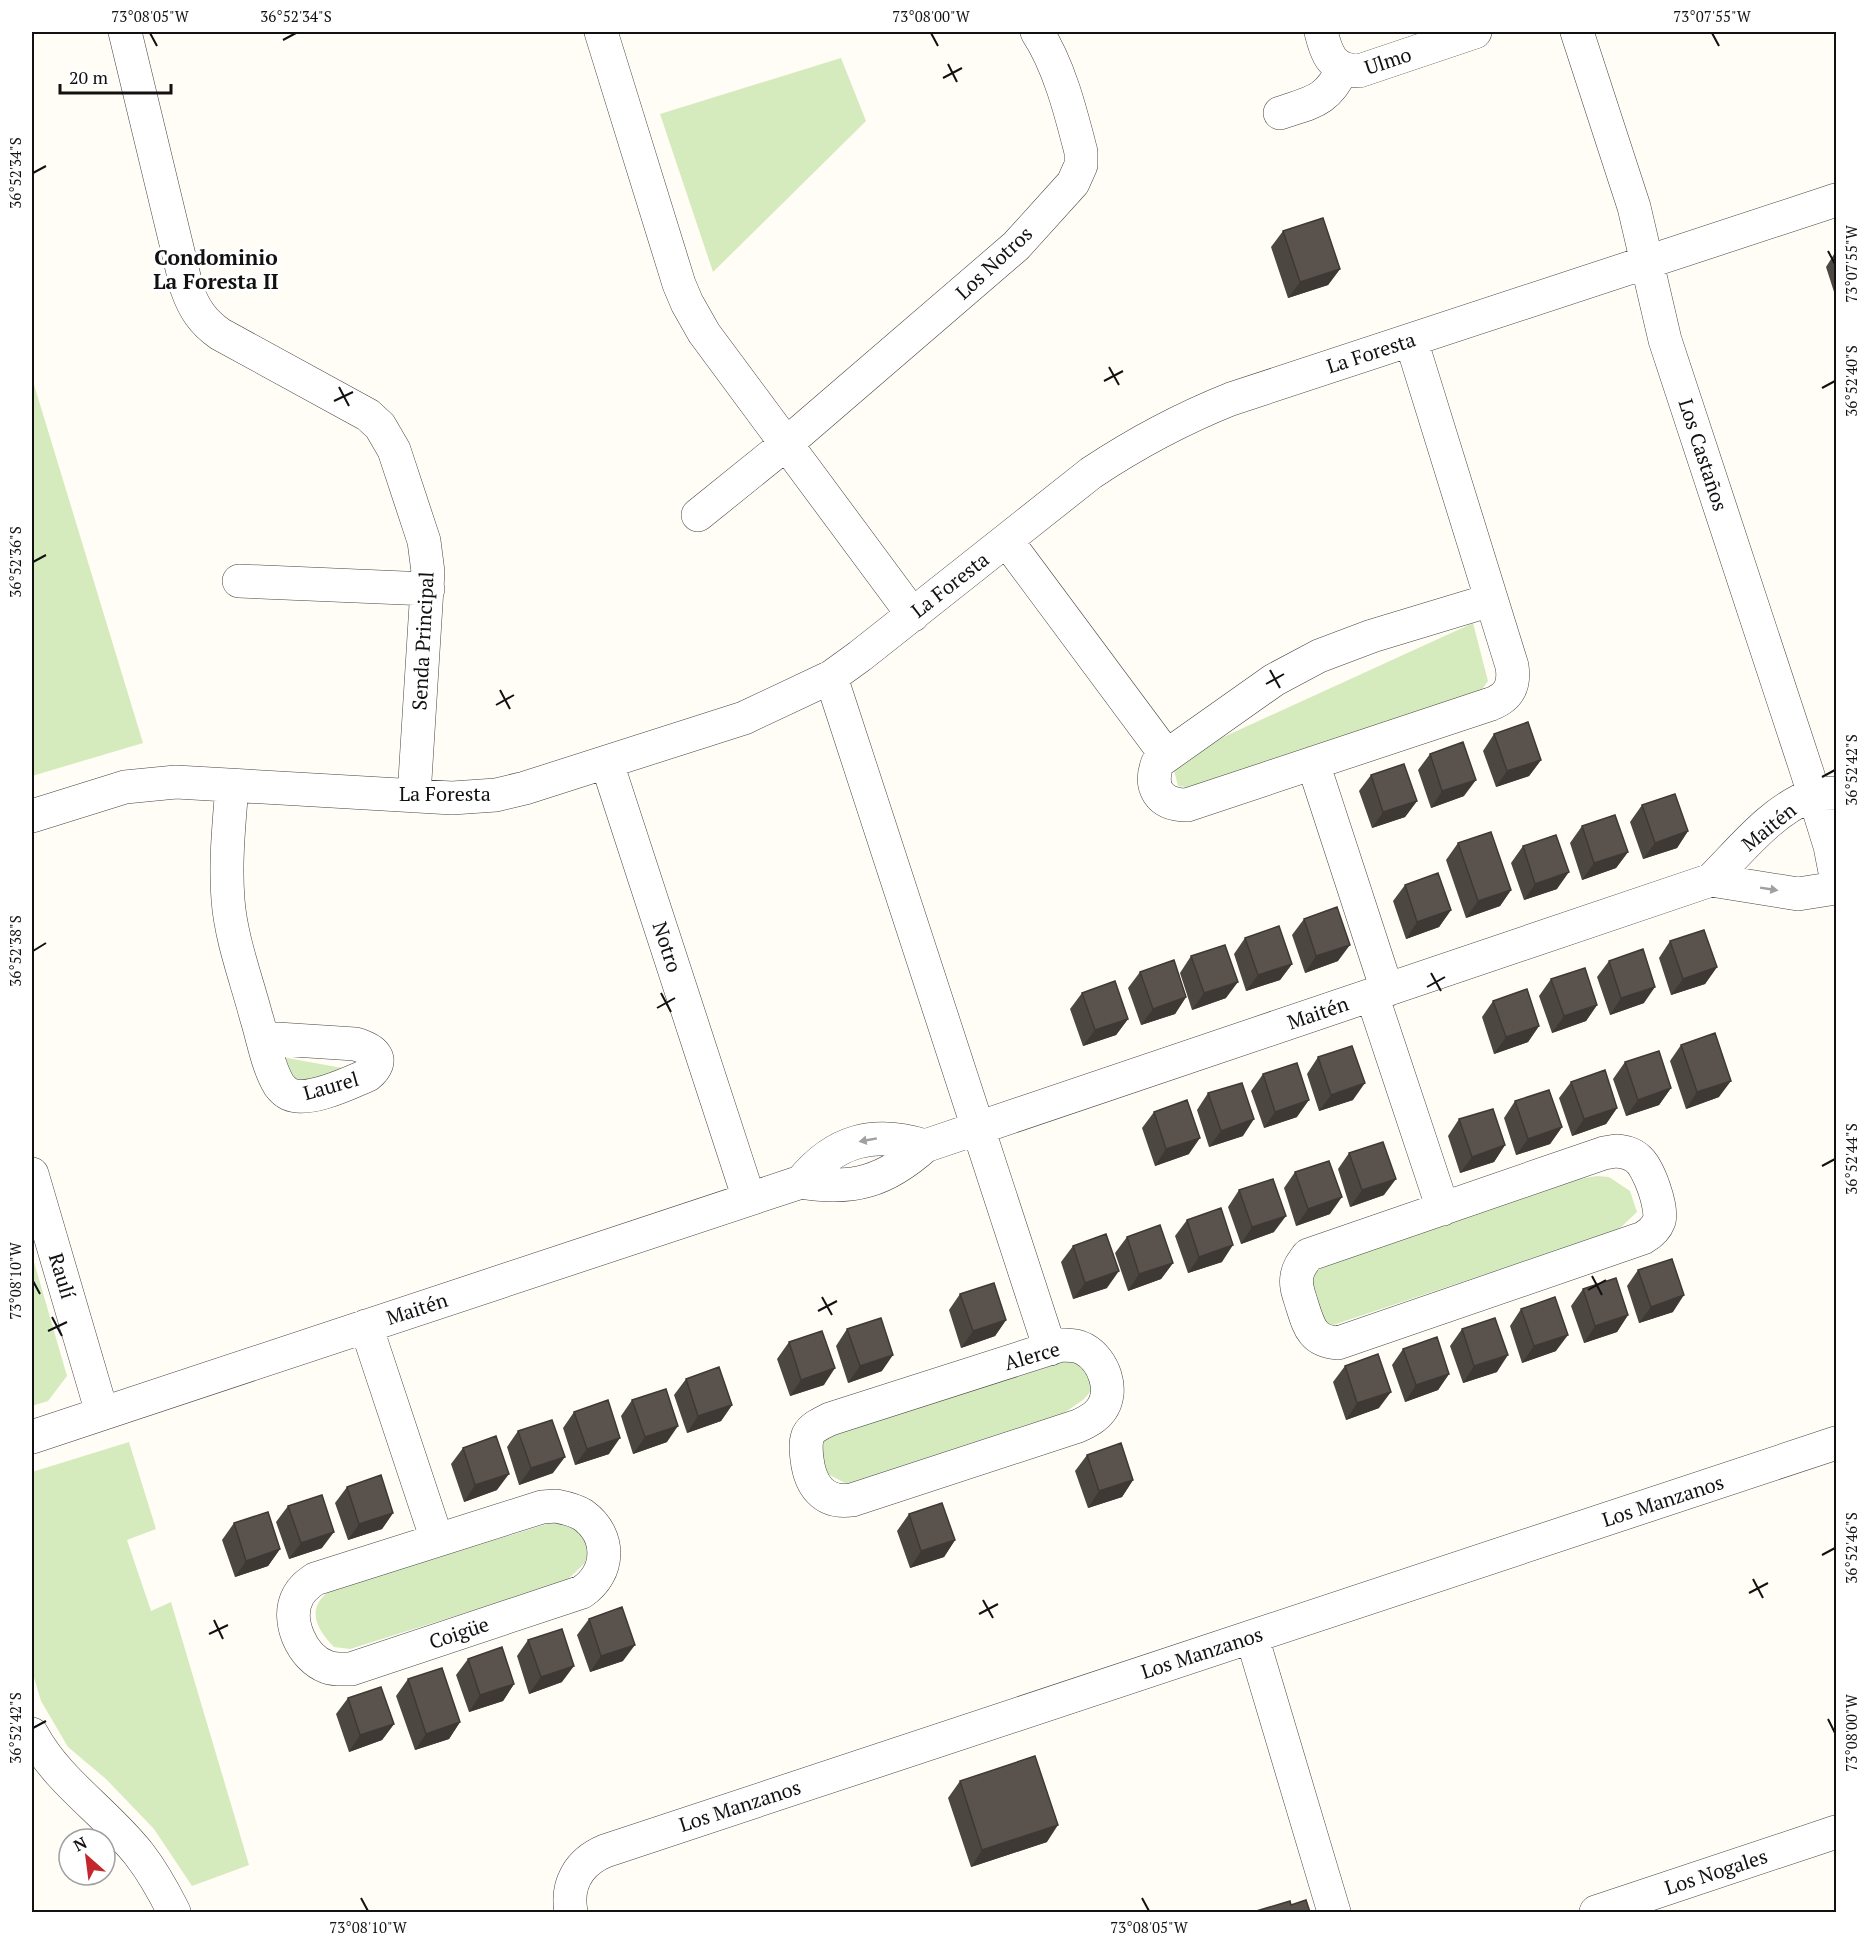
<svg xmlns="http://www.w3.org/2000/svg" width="1868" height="1944" viewBox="0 0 1868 1944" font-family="'PT Serif',serif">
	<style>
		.green { fill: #d5ebbd }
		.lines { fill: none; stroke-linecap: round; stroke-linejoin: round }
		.minor-casing { stroke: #444; stroke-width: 34 }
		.minor { stroke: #fff; stroke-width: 33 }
		.wall { fill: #4d4742 }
		.shaded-wall { fill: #3f3936 }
		.building { fill: #5a524d; stroke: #3f3936; stroke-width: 1.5 }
		.oneway { fill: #a0a0a0 }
		.ticks { fill: none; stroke: #111; stroke-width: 2 }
		.labels { text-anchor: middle; stroke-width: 6; stroke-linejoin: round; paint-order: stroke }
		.street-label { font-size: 20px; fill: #111; stroke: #fff }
		.neighbourhood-label { font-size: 21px; font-weight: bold; fill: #111; stroke: #fff }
		.neatline { fill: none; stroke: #111; stroke-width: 2 }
		.ticks-label { font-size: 15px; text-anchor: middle; fill: #111 }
	</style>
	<rect width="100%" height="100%" fill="#fffdf5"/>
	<path class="green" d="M841,58L866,121L713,272L660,114Z
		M32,378L143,743L32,776Z
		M1473,623L1488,681L1476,698L1193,788L1178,786L1174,770L1182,756Z
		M282,1057L353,1070L292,1088Z
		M1597,1176L1609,1177L1630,1191L1637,1212L1618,1230L1333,1325L1320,1322L1302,1283L1312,1272L1542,1185Z
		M32,1255L67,1376L48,1401L32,1406Z
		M1076,1355L1088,1370L1093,1389L1083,1400L1052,1421L866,1481L847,1484L824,1472L818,1450L830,1434Z
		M129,1442L156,1529L127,1540L151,1611L171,1602L249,1865L192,1886L154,1829L106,1779L68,1747L41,1701L32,1671V1472Z
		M563,1519L590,1542L585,1563L566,1581L350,1649L334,1647C323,1636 309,1618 319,1602C321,1598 326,1594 329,1591Z"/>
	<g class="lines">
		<defs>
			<path id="minor" d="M125,32L187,289C194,309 203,322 220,334L368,415L380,426L394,450L424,541L428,572L414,796
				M601,32L679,284L687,303L704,333L913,615
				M1321,32C1327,55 1332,70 1359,71L1475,32
				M1577,32L1634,207L1665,340L1807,772L1830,846L1836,877
				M1280,113C1312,102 1327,102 1343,68
				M1411,340L1512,666C1515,686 1509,697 1491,704L1187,805C1159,805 1148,787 1158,762L1274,680L1319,656L1372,636L1491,600
				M698,515L786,444L1016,246L1073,183L1081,165V152C1071,113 1059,65 1037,32
				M1007,541L1166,755
				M239,581L428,589
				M831,677L1050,1349
				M607,763L749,1199
				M1313,763L1387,990
				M232,786C229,824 225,862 228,900C231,939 246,978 256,1016C263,1038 267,1065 279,1085C282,1089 285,1092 289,1094C309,1103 349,1083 368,1075C387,1059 373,1049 355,1044L262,1038
				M32,816L125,787L176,782L452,798L496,795L525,788L744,718L831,677L860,656L1091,473C1136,443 1181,419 1231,399L1836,200
				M1711,880C1741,850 1771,811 1812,795C1819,793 1828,793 1836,793
				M1372,995L1443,1209
				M1616,1151C1625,1152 1632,1153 1638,1159C1649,1168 1663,1208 1659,1221C1656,1229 1650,1234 1643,1238L1338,1343C1312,1341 1309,1327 1302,1305C1299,1295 1295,1286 1297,1276C1298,1268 1303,1262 1308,1255L1604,1153Z
				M32,1174L102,1413
				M801,1182C835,1140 874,1130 925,1146
				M366,1326L437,1540
				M1061,1345C1069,1345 1077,1345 1084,1349C1104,1360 1115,1391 1101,1410C1095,1418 1087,1422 1078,1426L852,1500C823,1504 810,1485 807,1459C806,1451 805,1443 808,1435C812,1427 822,1423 830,1419Z
				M32,1437L801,1182C853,1191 886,1181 925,1146L1711,880L1798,894L1836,888
				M556,1506C566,1508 575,1510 583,1515C612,1536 610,1573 582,1592L351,1669C343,1669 335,1670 327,1667C302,1658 285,1620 298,1596C302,1588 308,1584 315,1579L542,1507Z
				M1252,1637L1334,1912
				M32,1734C58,1782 105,1811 139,1854C153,1872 164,1892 174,1912
				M571,1912C566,1884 579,1862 605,1851L1836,1443
				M1596,1912L1836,1832"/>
		</defs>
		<use href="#minor" class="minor-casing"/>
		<use href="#minor" class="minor"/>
	</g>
	<path class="wall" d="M1283,231L1340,269L1328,285L1288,298L1271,247Z
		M1836,251V298L1826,267Z
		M1494,734L1541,760L1529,776L1496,787L1483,751Z
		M1430,754L1464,796L1431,808L1418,770Z
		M1371,775L1417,801L1405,817L1372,828L1359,791Z
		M1642,805L1688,831L1677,848L1643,859L1630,822Z
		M1582,826L1628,852L1616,868L1582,880L1570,843Z
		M1458,843L1511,890L1500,906L1466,918L1446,860Z
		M1523,846L1557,889L1524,900L1511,863Z
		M1405,885L1451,910L1439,927L1406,939L1393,901Z
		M1304,919L1338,961L1305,973L1292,935Z
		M1245,938L1292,964L1280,980L1246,991L1234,954Z
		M1670,941L1717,967L1705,984L1671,995L1659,958Z
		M1191,956L1226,998L1192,1010L1180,973Z
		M1609,961L1644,1003L1610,1015L1597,977Z
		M1140,972L1186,997L1175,1014L1141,1025L1128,988Z
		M1551,979L1597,1005L1586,1021L1552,1033L1539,996Z
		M1082,993L1128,1019L1116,1035L1083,1046L1070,1009Z
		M1493,1001L1539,1026L1528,1042L1494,1054L1482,1017Z
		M1681,1045L1719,1097L1686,1109L1670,1061Z
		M1318,1057L1353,1100L1319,1111L1307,1074Z
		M1625,1062L1671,1088L1659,1105L1626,1116L1613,1079Z
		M1263,1074L1297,1117L1264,1128L1251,1091Z
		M1571,1082L1617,1108L1606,1124L1572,1136L1559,1098Z
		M1208,1093L1243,1136L1209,1147L1197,1110Z
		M1515,1101L1562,1127L1550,1144L1516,1155L1504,1118Z
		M1154,1112L1189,1154L1155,1166L1142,1128Z
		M1459,1119L1505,1145L1494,1162L1460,1173L1448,1136Z
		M1349,1153L1384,1195L1350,1207L1338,1169Z
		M1295,1172L1330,1214L1296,1226L1284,1188Z
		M1239,1190L1274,1232L1241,1244L1228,1207Z
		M1187,1220L1222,1262L1188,1273L1175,1236Z
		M1127,1237L1173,1263L1161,1279L1128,1291L1115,1253Z
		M1073,1246L1107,1288L1073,1299L1061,1262Z
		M1638,1270L1673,1312L1639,1323L1627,1286Z
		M1583,1289L1628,1315L1617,1332L1584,1343L1571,1306Z
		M960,1294L1006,1320L995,1336L961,1348L949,1310Z
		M1521,1309L1556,1351L1522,1363L1510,1326Z
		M847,1329L882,1371L848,1383L836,1346Z
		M1462,1329L1497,1372L1463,1383L1450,1346Z
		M789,1342L824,1385L790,1396L777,1359Z
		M1403,1349L1449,1374L1438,1390L1405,1402L1392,1365Z
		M1345,1366L1379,1408L1346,1420L1333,1382Z
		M686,1379L732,1405L721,1421L687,1433L674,1395Z
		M632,1400L667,1442L633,1454L621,1416Z
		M574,1412L609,1454L575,1465L563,1428Z
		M518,1431L553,1473L519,1485L507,1447Z
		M463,1448L497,1490L464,1502L451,1464Z
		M1087,1455L1133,1480L1122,1497L1088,1508L1075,1471Z
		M347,1487L393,1513L382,1529L348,1540L335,1503Z
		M288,1506L322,1548L289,1559L276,1522Z
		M909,1514L955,1540L944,1557L910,1568L897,1531Z
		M234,1523L280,1549L268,1566L235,1577L222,1540Z
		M589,1619L623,1661L590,1672L577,1635Z
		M528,1640L562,1682L529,1694L517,1656Z
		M468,1659L514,1684L503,1701L469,1712L456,1675Z
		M408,1679L460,1722L449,1739L415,1750L396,1696Z
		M348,1698L394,1724L382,1740L349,1752L336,1714Z
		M960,1781L1047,1842L971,1867L948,1798Z"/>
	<path class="shaded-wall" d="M1340,269L1328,285L1288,298L1300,282Z
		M1541,760L1529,776L1496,787L1507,771Z
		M1476,780L1464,796L1431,808L1442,791Z
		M1417,801L1405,817L1372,828L1383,812Z
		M1688,831L1677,848L1643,859L1655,843Z
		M1628,852L1616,868L1582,880L1594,863Z
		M1569,872L1557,889L1524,900L1535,884Z
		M1511,890L1500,906L1466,918L1478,901Z
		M1451,910L1439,927L1406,939L1417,922Z
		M1350,945L1338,961L1305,973L1316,956Z
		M1292,964L1280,980L1246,991L1258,975Z
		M1717,967L1705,984L1671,995L1683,979Z
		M1238,982L1226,998L1192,1010L1204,993Z
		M1655,987L1644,1003L1610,1015L1621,998Z
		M1186,997L1175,1014L1141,1025L1153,1009Z
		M1597,1005L1586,1021L1552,1033L1564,1016Z
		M1128,1019L1116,1035L1083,1046L1095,1030Z
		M1539,1026L1528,1042L1494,1054L1506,1037Z
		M1731,1081L1719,1097L1686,1109L1697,1092Z
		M1365,1083L1353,1100L1319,1111L1331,1095Z
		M1671,1088L1659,1105L1626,1116L1638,1100Z
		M1309,1100L1297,1117L1264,1128L1275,1112Z
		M1617,1108L1606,1124L1572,1136L1584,1119Z
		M1254,1119L1243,1136L1209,1147L1221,1131Z
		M1562,1127L1550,1144L1516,1155L1528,1139Z
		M1200,1138L1189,1154L1155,1166L1166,1149Z
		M1505,1145L1494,1162L1460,1173L1472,1157Z
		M1396,1179L1384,1195L1350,1207L1362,1190Z
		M1342,1197L1330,1214L1296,1226L1308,1209Z
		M1286,1216L1274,1232L1241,1244L1252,1227Z
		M1233,1245L1222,1262L1188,1273L1199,1257Z
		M1173,1263L1161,1279L1128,1291L1139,1274Z
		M1119,1271L1107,1288L1073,1299L1085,1283Z
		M1684,1295L1673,1312L1639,1323L1651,1307Z
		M1628,1315L1617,1332L1584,1343L1595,1326Z
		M1006,1320L995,1336L961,1348L973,1331Z
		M1568,1335L1556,1351L1522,1363L1534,1346Z
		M893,1355L882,1371L848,1383L860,1366Z
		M1508,1355L1497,1372L1463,1383L1474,1366Z
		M835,1368L824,1385L790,1396L801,1380Z
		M1449,1374L1438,1390L1405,1402L1416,1385Z
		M1391,1392L1379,1408L1346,1420L1357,1403Z
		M732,1405L721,1421L687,1433L698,1416Z
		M678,1426L667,1442L633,1454L645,1437Z
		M620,1438L609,1454L575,1465L587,1449Z
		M565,1457L553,1473L519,1485L531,1468Z
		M509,1474L497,1490L464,1502L475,1485Z
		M1133,1480L1122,1497L1088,1508L1099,1491Z
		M393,1513L382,1529L348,1540L359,1524Z
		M334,1532L322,1548L289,1559L301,1543Z
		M955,1540L944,1557L910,1568L921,1551Z
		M280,1549L268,1566L235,1577L246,1561Z
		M635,1645L623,1661L590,1672L601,1656Z
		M574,1666L562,1682L529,1694L541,1677Z
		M514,1684L503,1701L469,1712L480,1695Z
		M460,1722L449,1739L415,1750L426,1734Z
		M394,1724L382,1740L349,1752L360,1735Z
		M1058,1825L1047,1842L971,1867L982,1850Z"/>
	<path class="building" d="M1323,218L1340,269L1300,282L1283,231Z
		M1528,722L1541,760L1507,771L1494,734Z
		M1463,742L1476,780L1442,791L1430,754Z
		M1404,764L1417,801L1383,812L1371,775Z
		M1675,794L1688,831L1655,843L1642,805Z
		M1615,815L1628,852L1594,863L1582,826Z
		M1491,832L1511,890L1478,901L1458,843Z
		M1556,835L1569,872L1535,884L1523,846Z
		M1438,873L1451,910L1417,922L1405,885Z
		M1337,907L1350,945L1316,956L1304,919Z
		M1279,926L1292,964L1258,975L1245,938Z
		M1704,930L1717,967L1683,979L1670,941Z
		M1225,945L1238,982L1204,993L1191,956Z
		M1643,949L1655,987L1621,998L1609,961Z
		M1174,960L1186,997L1153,1009L1140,972Z
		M1585,968L1597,1005L1564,1016L1551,979Z
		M1115,981L1128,1019L1095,1030L1082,993Z
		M1527,989L1539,1026L1506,1037L1493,1001Z
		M1715,1033L1731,1081L1697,1092L1681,1045Z
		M1352,1046L1365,1083L1331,1095L1318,1057Z
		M1659,1051L1671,1088L1638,1100L1625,1062Z
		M1297,1063L1309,1100L1275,1112L1263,1074Z
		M1605,1070L1617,1108L1584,1119L1571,1082Z
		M1242,1083L1254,1119L1221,1131L1208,1093Z
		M1549,1090L1562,1127L1528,1139L1515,1101Z
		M1187,1100L1200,1138L1166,1149L1154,1112Z
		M1493,1109L1505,1145L1472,1157L1459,1119Z
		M1383,1142L1396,1179L1362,1190L1349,1153Z
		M1329,1161L1342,1197L1308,1209L1295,1172Z
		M1273,1179L1286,1216L1252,1227L1239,1190Z
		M1221,1208L1233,1245L1199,1257L1187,1220Z
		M1160,1225L1173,1263L1139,1274L1127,1237Z
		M1106,1234L1119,1271L1085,1283L1073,1246Z
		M1672,1259L1684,1295L1651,1307L1638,1270Z
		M1616,1278L1628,1315L1595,1326L1583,1289Z
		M994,1283L1006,1320L973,1331L960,1294Z
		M1555,1297L1568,1335L1534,1346L1521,1309Z
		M881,1318L893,1355L860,1366L847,1329Z
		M1495,1318L1508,1355L1474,1366L1462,1329Z
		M822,1331L835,1368L801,1380L789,1342Z
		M1437,1337L1449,1374L1416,1385L1403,1349Z
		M1378,1354L1391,1392L1357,1403L1345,1366Z
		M719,1367L732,1405L698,1416L686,1379Z
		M666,1389L678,1426L645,1437L632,1400Z
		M608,1400L620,1438L587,1449L574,1412Z
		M552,1420L565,1457L531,1468L518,1431Z
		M496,1436L509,1474L475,1485L463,1448Z
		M1121,1443L1133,1480L1099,1491L1087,1455Z
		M381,1475L393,1513L359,1524L347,1487Z
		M322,1495L334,1532L301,1543L288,1506Z
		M942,1503L955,1540L921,1551L909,1514Z
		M268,1512L280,1549L246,1561L234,1523Z
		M622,1607L635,1645L601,1656L589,1619Z
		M562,1629L574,1666L541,1677L528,1640Z
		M502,1647L514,1684L480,1695L468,1659Z
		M442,1668L460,1722L426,1734L408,1679Z
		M381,1687L394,1724L360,1735L348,1698Z
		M1035,1756L1058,1825L982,1850L960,1781Z
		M1306,1900L1310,1912H1253L1290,1901L1291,1905Z"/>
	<defs><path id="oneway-solid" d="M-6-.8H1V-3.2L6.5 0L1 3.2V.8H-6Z" transform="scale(1.5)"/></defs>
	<g class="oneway">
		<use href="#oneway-solid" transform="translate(1769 889) rotate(9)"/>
		<use href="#oneway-solid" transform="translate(868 1140) rotate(170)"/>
	</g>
	<path class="ticks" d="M150,33L157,46M931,33L938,46M1712,33L1719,46M283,40L296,33M948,64L957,82M943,78L962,68M33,173L46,166M1828,251L1835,264M1109,367L1119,385M1104,381L1123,371M339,387L349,406M1822,388L1835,381M334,401L353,392M33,562L46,555M1270,670L1280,688M1266,684L1284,674M500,690L510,709M496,705L514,695M1822,777L1835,770M33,951L46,943M1431,973L1441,991M1427,987L1445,977M661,993L671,1012M657,1008L675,998M1822,1166L1835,1159M1592,1276L1602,1295M33,1281L40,1294M1588,1290L1606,1280M822,1297L832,1315M818,1311L837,1301M52,1317L62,1336M48,1331L67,1322M1822,1555L1835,1548M1753,1579L1763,1598M1749,1593L1768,1583M983,1600L993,1618M979,1614L998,1604M214,1620L223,1639M209,1634L228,1625M1828,1719L1835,1733M33,1728L46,1721M361,1898L368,1911M1142,1898L1149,1911"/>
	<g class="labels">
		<g class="street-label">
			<text transform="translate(1388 61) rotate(-18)" y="7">Ulmo</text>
			<text transform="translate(994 263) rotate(-43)" y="7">Los Notros</text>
			<text transform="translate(1371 353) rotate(-18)" y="7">La Foresta</text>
			<text transform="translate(1703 455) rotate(72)" y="7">Los Castaños</text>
			<text transform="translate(950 585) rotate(-38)" y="7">La Foresta</text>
			<text transform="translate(423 641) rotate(-87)" y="7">Senda Principal</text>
			<text x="445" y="801">La Foresta</text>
			<text transform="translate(1769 827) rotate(-39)" y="7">Maitén</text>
			<text transform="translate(667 947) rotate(72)" y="7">Notro</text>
			<text transform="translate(1318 1013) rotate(-19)" y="7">Maitén</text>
			<text transform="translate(331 1086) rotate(-16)" y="7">Laurel</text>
			<text transform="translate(62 1276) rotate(73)" y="7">Raulí</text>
			<text transform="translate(417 1309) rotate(-18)" y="7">Maitén</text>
			<text transform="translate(1032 1356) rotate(-16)" y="7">Alerce</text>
			<text transform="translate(1663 1501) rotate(-18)" y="7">Los Manzanos</text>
			<text transform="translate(459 1633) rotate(-18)" y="7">Coigüe</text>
			<text transform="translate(1202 1653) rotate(-18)" y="7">Los Manzanos</text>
			<text transform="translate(740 1806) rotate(-18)" y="7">Los Manzanos</text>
			<text transform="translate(1716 1872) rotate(-18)" y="7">Los Nogales</text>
		</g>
		<g class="neighbourhood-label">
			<text x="216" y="265">Condominio<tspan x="216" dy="24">La Foresta II</tspan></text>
		</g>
	</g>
	<rect width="1868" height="1944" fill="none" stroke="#ffffff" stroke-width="66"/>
	<g transform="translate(87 1857) rotate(332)"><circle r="28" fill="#ffffff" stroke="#a0a0a0" stroke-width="1.5"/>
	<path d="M0-4.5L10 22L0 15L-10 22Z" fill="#c4262e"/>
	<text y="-9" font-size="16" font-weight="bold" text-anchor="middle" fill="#111111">N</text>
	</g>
	<path d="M60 84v9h111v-9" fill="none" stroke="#111111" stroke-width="3"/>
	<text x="69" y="84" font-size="18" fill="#111111" stroke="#ffffff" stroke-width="4.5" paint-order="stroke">20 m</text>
	<rect x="33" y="33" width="1802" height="1878" class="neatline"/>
	<g class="ticks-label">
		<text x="150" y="22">73°08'05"W</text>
		<text x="296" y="22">36°52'34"S</text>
		<text x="931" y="22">73°08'00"W</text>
		<text x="1712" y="22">73°07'55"W</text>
		<text transform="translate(16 173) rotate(-90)" y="5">36°52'34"S</text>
		<text transform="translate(1852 264) rotate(-90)" y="5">73°07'55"W</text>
		<text transform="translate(1852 381) rotate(-90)" y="5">36°52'40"S</text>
		<text transform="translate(16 562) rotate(-90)" y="5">36°52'36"S</text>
		<text transform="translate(1852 770) rotate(-90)" y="5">36°52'42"S</text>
		<text transform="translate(16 951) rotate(-90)" y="5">36°52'38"S</text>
		<text transform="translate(1852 1159) rotate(-90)" y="5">36°52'44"S</text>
		<text transform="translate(16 1281) rotate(-90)" y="5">73°08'10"W</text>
		<text transform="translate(1852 1548) rotate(-90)" y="5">36°52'46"S</text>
		<text transform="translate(16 1728) rotate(-90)" y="5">36°52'42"S</text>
		<text transform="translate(1852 1733) rotate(-90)" y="5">73°08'00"W</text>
		<text x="368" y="1933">73°08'10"W</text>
		<text x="1149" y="1933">73°08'05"W</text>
	</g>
</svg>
